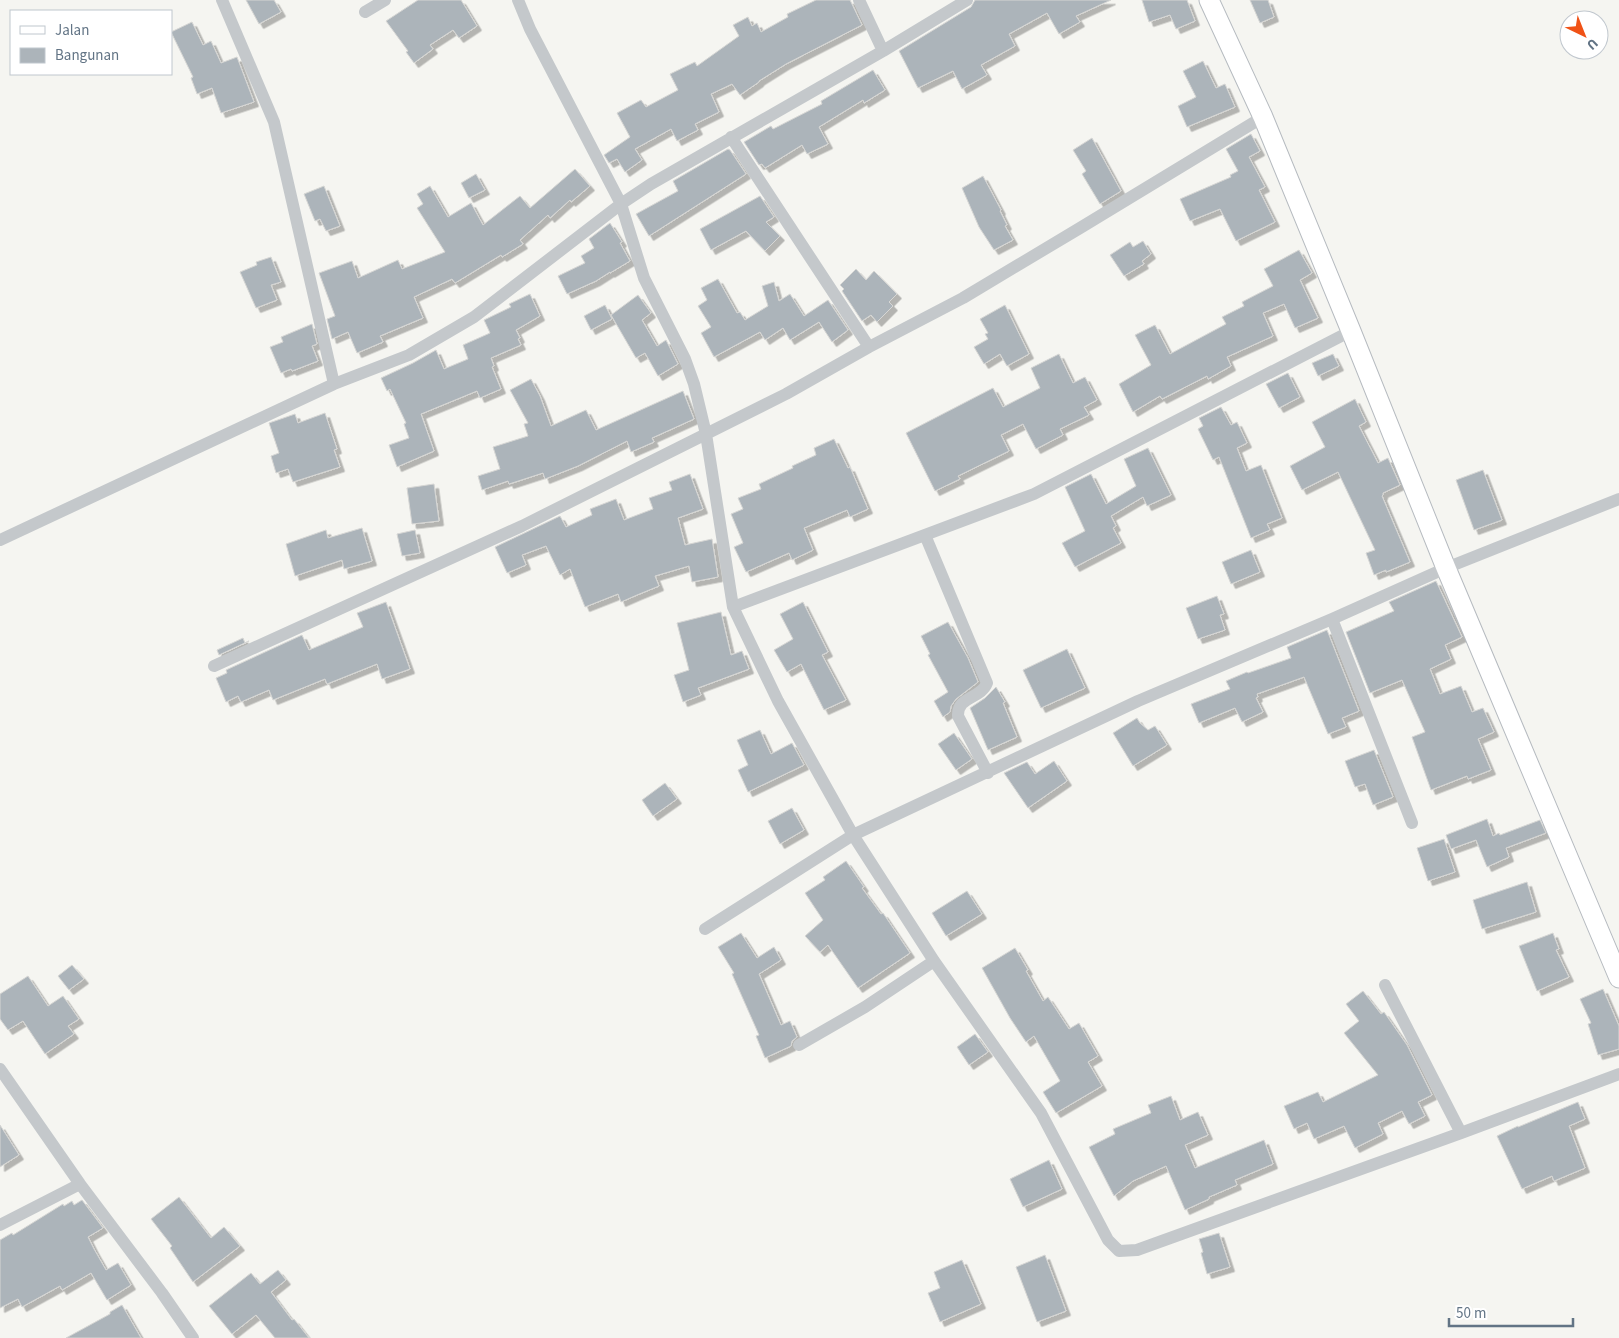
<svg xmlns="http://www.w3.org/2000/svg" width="1619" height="1338" viewBox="0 0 1619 1338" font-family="'Source Sans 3',sans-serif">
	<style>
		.building { fill: #acb4ba; stroke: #d6d6d4; filter: url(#shadow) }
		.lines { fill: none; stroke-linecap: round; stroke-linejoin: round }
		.secondary-casing { stroke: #b6bbc0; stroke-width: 21 }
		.street { stroke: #c4c8cb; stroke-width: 12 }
		.secondary { stroke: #fff; stroke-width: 19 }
	</style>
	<defs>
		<filter id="shadow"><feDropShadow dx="4.5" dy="4.5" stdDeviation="0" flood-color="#0004"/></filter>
	</defs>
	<rect width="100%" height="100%" fill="#f5f5f1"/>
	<path class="building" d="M246,0H274L281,12L259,24Z
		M418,0H461L477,26L459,38L453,30L430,45L433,49L414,63L406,52L408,51L386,21Z
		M816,0H850L862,25L786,64L759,81V82L740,95L732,84L711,94L719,112L695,124L698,130L677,141L671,129L635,149L642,160L625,172L617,159L609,163L604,155L630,137L617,113L641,100L646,107L678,90L670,74L695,62L697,66L739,36L733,25L748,17L752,26L757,23L761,32L788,17L787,14Z
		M975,0H1111L1076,16L1080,22L1059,34L1047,13L1009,34L1015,46L981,65L987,75L962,89L953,71L918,88L899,51L971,7Z
		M1142,0H1187L1195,21L1176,29L1170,15L1149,22Z
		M1250,0H1268L1274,17L1260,23Z
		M192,22L203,45L211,41L221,63L237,57L254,102L221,113L212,88L197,94L191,78L193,77L171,32Z
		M1203,61L1216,88L1225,84L1235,107L1187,127L1178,106L1196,97L1183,71Z
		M873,70L885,90L864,103L863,100L819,127L828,144L807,154L802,145L765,168L762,164L759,165L744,142L771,126L773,129L822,104L821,101Z
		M1251,134L1260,151L1249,157L1265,187L1259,190L1275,222L1236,241L1220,209L1190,221L1180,199L1231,177L1230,175L1238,171L1226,149Z
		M1092,138L1121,191L1100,204L1082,174L1086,171L1073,150Z
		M728,149L730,150L746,174L649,236L636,214L678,191L673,181Z
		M575,169L590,186L571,202L570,200L550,218L548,215L520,240L523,244L502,257L501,255L455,283L452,279L414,297L423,318L380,336L383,342L357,353L348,332L332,339L327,319L335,316L319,273L352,261L358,278L398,260L402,269L445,252L417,208L423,204L417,194L430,186L448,217L471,203L483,225L520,196L530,208Z
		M476,174L485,190L469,198L461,183Z
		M983,176L1001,210L1000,211L1007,225L1005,226L1013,240L994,250L979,227L962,188Z
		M324,186L340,226L326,231L320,219L315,221L304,194Z
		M760,196L774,217L766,222L780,236L765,251L746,231L711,250L700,229Z
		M610,223L622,242L620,243L630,261L610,273V272L596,281L567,294L558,276L585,263L581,256L594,248L589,239Z
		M1143,241L1151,254L1142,261L1144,264L1124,276L1110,255L1130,242L1133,247Z
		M1299,250L1312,273L1300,280L1318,318L1295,328L1284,304L1263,313L1273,336L1227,357L1231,366L1208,379L1207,376L1162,399L1160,396L1133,412L1119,384L1151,365L1135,335L1155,325L1170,354L1226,324L1222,317L1244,306L1242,302L1273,286L1264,269Z
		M271,257L281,282L271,285L277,300L256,308L240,272L257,265L256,262Z
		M856,269L866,280L874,271L897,294L889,302L893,306L877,322L871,315L862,321L842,291L844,289L840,285Z
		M718,279L737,313L740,312L745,320L768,306L762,286L774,282L779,301L790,294L804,316L828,300L848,330L832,342L819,322L790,340L783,328L765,340L760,332L714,357L701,333L711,327L698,306L707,300L701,288Z
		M530,294L540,316L516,330L520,338L518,339L521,345L491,358L494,366L492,367L501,389L480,398L477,391L421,414L434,451L397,467L389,445L409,438L404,424L406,423L390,389L387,391L381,378L413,363L436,350L444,369L468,359L463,345L490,333L484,320L511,307L509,304Z
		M638,295L651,313L642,320L657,346L666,340L678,364L658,376L645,353L636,358L611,315Z
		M605,305L612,319L591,330L584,316Z
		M1005,305L1029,354L1007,366L1000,354L984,364L974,347L988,339L985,334L988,333L980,319Z
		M312,324L317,344L312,346L318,361L292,371L291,369L281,373L270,347L283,342L281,337Z
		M1059,354L1073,383L1085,377L1097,400L1084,407L1089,415L1060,429L1063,435L1036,449L1023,424L1001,435L1009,451L958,476L960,479L935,491L906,433L993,388L1003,407L1040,388L1031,368Z
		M1333,354L1339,366L1318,376L1312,363Z
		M1288,373L1300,397L1279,408L1266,384Z
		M531,379L540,396L551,426L586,410L596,430L683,391L694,419L652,438L654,442L631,452L627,441L578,466L545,479L543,473L509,484L508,481L482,490L478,476L500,469L493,447L528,436L524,424L528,423L510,390Z
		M1355,399L1366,422L1359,426L1378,463L1388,458L1400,485L1383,493V495L1382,496L1410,562L1386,572V570L1374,575L1366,553L1375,550L1338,472L1302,490L1290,466L1325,447L1312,422Z
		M1221,407L1231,425L1237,422L1247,443L1237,448L1246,471L1261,465L1282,518L1267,524L1270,530L1251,538L1219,457L1213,460L1198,429L1203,426L1199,418Z
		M325,413L337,449L334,450L340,467L293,482L288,469L276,473L271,456L279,453L269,423L295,414L298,423Z
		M834,439L848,468L850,467L868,509L850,517L847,510L804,528L813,550L792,560L789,553L746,572L734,547L743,543L731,514L743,509L738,498L761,489L759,484L793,468L792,466L816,455L814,448Z
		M1148,448L1171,495L1147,506L1143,497L1111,516L1116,526L1113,528L1121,543L1075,567L1062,543L1085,531L1065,487L1091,474L1106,504L1136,486L1124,459Z
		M1483,470L1502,520L1474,530L1456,480Z
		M690,474L703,509L678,518L685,545L712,539L718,577L692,582L689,566L655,576L659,586L637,595L621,602L618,594L585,607L570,569L560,575L546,546L522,555L526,565L507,573L495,547L560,516L566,527L592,515L590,509L616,499L624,520L653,509L649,498L672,490L669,482Z
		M434,484L439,521L412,524L407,488Z
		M362,528L372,561L344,569L342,560L295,576L286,544L326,530L328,538Z
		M415,530L420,553L402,556L397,534Z
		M1251,550L1260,572L1231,584L1222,562Z
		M1436,581L1462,637L1445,645L1451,659L1430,669L1440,694L1461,686L1472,712L1483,708L1494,732L1478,739L1491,770L1468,779L1467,776L1431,790L1412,737L1425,732L1402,680L1370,693L1346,632L1394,611L1389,602Z
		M1217,596L1224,614L1220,615L1225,630L1198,639L1186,608Z
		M386,602L410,669L382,679L377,664L327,684L325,679L273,700L269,690L241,702L238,696L226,702L216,678L227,673L226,670L302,635L309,650L363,627L357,613Z
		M803,602L828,652L822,655L846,700L824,710L801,664L787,672L774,650L793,639L780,614Z
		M721,612L731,655L742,651L749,669L698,688L701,695L683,702L674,675L689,670L677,623Z
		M948,622L968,658L978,682L956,699L951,706L950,712L943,717L934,701L948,692L928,655L930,654L921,636Z
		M1327,630L1359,711L1342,718L1346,727L1328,734L1304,677L1257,694L1258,697L1256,698L1263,712L1242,722L1235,708L1199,723L1191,704L1230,689L1226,681L1247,672L1248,673L1291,658L1287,647Z
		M243,638L245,643L249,641L219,655L217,650Z
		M1067,649L1085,688L1041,708L1023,670Z
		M996,687L1005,702L1003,703L1017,737L988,750L970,708L985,698Z
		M1137,718L1140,723L1148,730L1155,726L1167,745L1133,766L1113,733Z
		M760,730L771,754L792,743L804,765L748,792L738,770L748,765L737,740Z
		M954,733L972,759L956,770L938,744Z
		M1374,750L1393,797L1373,805L1365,784L1355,787L1345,761Z
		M1054,761L1067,781L1028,808L1004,773L1027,762L1035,774Z
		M665,783L677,799L653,816L642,800Z
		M792,808L804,830L780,844L768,821Z
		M1487,819L1493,836L1499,833L1500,835L1540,820L1546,833L1506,848L1509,857L1487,867L1476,840L1451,849L1446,835Z
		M1444,839L1455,872L1428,881L1417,848Z
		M846,861L864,887L862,888L881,914L883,913L910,953L858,988L828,945L820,952L805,936L823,920L805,893L825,880L823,877Z
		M1527,882L1536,912L1482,929L1473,900Z
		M967,891L982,914L946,936L932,913Z
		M741,933L757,958L774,947L781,960L759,974L781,1025L790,1021L797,1037L792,1041L791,1046L765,1058L756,1036L759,1035L732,974L734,973L718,947Z
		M1553,933L1559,949L1556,950L1569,977L1537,991L1519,946Z
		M1015,948L1028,970L1026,971L1043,1001L1048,997L1069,1029L1079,1023L1098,1056L1088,1062L1102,1086L1056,1113L1043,1092L1060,1081L1034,1036L1026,1042L1010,1018L982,968Z
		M72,965L84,979L69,990L58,976Z
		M28,976L48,1006L63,996L79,1019L68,1026L74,1034L45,1054L23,1021L8,1030L0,1019V994Z
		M1603,989L1619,1026V1049L1598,1055L1588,1024L1591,1023L1580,999Z
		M1363,991L1381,1014L1384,1012L1407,1045L1432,1095L1418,1102L1425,1116L1409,1124L1402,1111L1378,1123L1383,1134L1355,1148L1344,1126L1314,1139L1307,1123L1294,1129L1284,1106L1318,1092L1323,1102L1378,1075L1344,1033L1359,1021L1346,1004Z
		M975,1034L988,1052L969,1065L957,1047Z
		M1171,1096L1180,1120L1198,1112L1208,1135L1185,1145L1195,1168L1264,1140L1273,1164L1235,1180L1237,1185L1209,1197V1199L1185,1210L1166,1166L1133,1181L1114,1196L1089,1147L1115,1134L1113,1129L1151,1113L1148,1105Z
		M1578,1102L1585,1119L1569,1126L1585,1168L1554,1181L1552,1176L1522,1189L1497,1136L1518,1126V1127Z
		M0,1125L19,1155L0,1167Z
		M1049,1160L1062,1189L1023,1207L1010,1179Z
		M179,1197L211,1238L224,1227L240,1246L193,1282L170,1248L172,1246L151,1219Z
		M82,1200L103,1228L88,1237L94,1249L106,1270L118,1263L131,1285L107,1300L91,1273L62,1290L60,1286L22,1307L18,1299L0,1308V1240L12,1233L13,1235L63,1204L64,1206L72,1201L74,1205Z
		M1219,1233L1230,1267L1207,1274L1201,1253L1203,1252L1199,1239Z
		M1045,1255L1066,1311L1037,1322L1016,1267Z
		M962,1260L981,1304L940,1322L928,1293L940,1288L934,1272Z
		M278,1270L286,1280L271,1292L292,1320L294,1319L309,1338H275L256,1315L232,1334L209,1306L251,1273L260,1284Z
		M122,1305L141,1338H66L110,1314V1312Z"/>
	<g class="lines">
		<defs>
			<path id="secondary" d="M1209,0L1263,117L1351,331L1446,568L1619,978"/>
		</defs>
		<use href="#secondary" class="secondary-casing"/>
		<path class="street" d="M222,0L274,122L334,384
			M518,0L530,29L621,204L644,278L685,359L694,384L706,434L733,607L778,701L853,835L934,961L1041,1113L1108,1240L1119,1251L1137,1250L1461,1133L1619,1074
			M859,0L883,51
			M365,12L385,0
			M731,137L869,347
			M925,535L987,683C981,699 957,696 958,716L988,773
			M0,540L334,384L409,355L474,317L621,204L651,184L883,51L967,0
			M733,607L1034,494L1351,331
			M1332,619L1412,823
			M214,666L522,526L786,394L869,347L963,298L1080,228L1263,117
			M705,929L853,835L1138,701L1332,619L1446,568L1619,499
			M1385,985L1461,1133
			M799,1045L865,1007L934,961
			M0,1069L80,1184L162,1293L193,1338
			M0,1225L80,1184"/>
		<use href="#secondary" class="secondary"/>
	</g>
	<rect x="10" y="10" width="162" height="65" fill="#ffffff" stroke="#c0c7ce"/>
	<rect x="20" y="26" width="25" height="8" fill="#ffffff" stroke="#c0c7ce"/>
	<text x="55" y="35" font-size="15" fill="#627485">Jalan</text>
	<rect x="20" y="48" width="25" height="15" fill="#acb4ba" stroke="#c0c7ce"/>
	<text x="55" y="60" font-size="15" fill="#627485">Bangunan</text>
	<g transform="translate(1584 35) rotate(137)"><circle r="24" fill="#ffffff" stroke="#c0c7ce"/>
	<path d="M0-4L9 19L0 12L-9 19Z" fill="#f05216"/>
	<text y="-8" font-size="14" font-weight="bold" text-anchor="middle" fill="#627485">U</text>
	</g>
	<path d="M1449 1318v8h124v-8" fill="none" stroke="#627485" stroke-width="2.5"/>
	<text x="1456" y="1318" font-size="15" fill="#627485" stroke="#ffffff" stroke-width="4" paint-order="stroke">50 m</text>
</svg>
